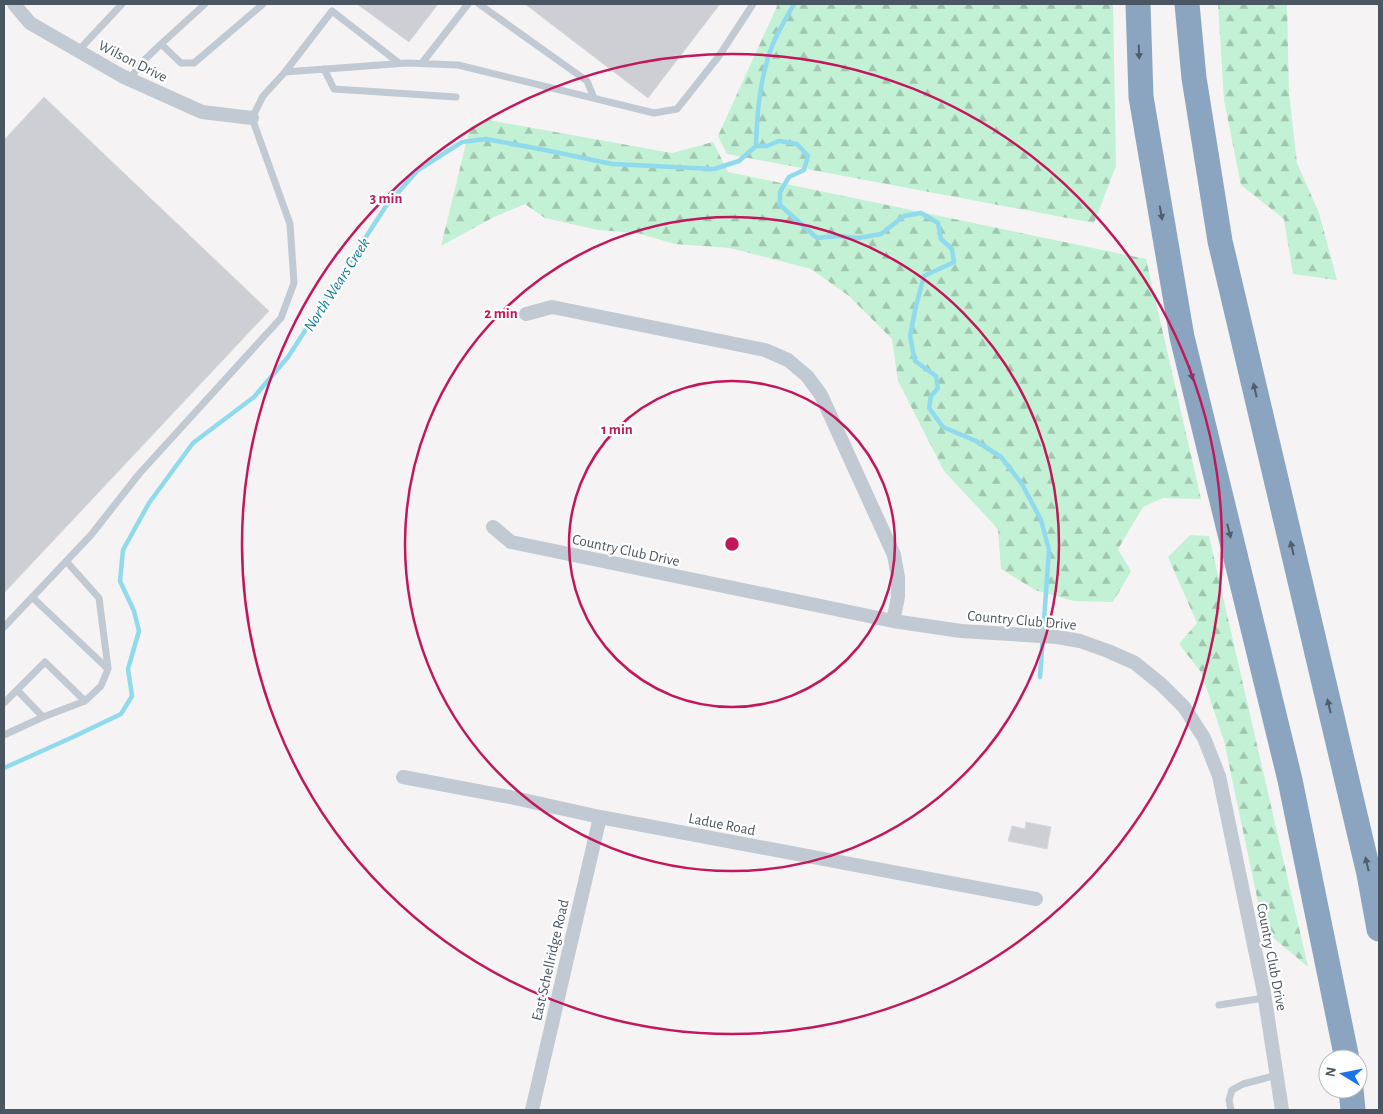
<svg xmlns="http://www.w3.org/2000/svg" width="1383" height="1114" viewBox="0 0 1383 1114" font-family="'Alegreya Sans',sans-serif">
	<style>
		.forest { fill: url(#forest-firs) }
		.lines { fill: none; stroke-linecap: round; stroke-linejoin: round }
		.stream { stroke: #90daee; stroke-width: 4.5 }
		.building { fill: #cdcfd5; stroke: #d7d9de }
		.lane { stroke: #c1cad2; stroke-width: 7 }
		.street { stroke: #c1cad2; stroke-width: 14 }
		.highway { stroke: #8ba5c1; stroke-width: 25 }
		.oneway { fill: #505e6b }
		.ring { fill: none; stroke: #c2185b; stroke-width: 2.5 }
		.labels { text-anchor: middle; stroke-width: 4.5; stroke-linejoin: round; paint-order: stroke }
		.street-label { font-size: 15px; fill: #4a5661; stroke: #fff }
		.water-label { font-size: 16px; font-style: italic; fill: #0c7c9b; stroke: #fff }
		.centre { fill: #c2185b; stroke: #fff; stroke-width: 2.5 }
		.ring-label { font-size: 15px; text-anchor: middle; font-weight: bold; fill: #c2185b; stroke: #fff; stroke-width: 4.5; stroke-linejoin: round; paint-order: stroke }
	</style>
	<defs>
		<pattern id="forest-firs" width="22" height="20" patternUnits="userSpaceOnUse" patternTransform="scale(1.25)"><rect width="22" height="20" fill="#c3f1d5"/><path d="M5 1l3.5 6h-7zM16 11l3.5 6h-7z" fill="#a0c6b0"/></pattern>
	</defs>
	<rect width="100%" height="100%" fill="#f5f3f3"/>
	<path class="forest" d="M778,4H1113L1116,166L1094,223L727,154L718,136Z
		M1218,4H1287L1289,93L1297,163L1319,213L1337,280L1293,274L1284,219L1241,185L1224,100Z
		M488,120L672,153L713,142L728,172L1146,259L1201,499L1163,498L1143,507L1118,549L1131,571L1113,602L1074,601L1035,590L1001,569L998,529L944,471L898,381L892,339L849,296L811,269L730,248L675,244L637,233L598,230L545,218L525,204L492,218L441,246L470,127Z
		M1190,535L1209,536L1308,967L1264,930L1224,741L1201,672L1179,644L1197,623L1168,557Z"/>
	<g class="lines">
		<path class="stream" d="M756,146H767L779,141L797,144L808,156L804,170L789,177L780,192V205L817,238L838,236L858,238L881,234L904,216L921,213L938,223L941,239L952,249L954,262L924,276L916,306L910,336L915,361L936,376L938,388L931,396L929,408L943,427L976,441L1001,457L1022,484L1041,520L1049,550L1040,677
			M4,768L73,737L121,714L132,696L128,669L139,631L134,611L120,581L123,550L149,503L193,443L254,397L288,357L386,206L418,170L462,142L486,139L545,150L612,164L714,169L739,161L756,146C757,112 760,78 772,46C778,31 787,17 794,4"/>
	</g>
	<path class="building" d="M357,4H438L409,42Z
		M525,4H720L648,98Z
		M44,97L269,311L4,593V140Z
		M1026,822L1051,827L1047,849L1008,841L1012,826L1025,829Z"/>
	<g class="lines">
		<path class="lane" d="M205,4L161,44L181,63H194L263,4
			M479,4L587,81L594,98
			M78,51L122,4
			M422,63L468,4
			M324,69L334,89L456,97
			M285,72L332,11L399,63
			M130,80L139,65L161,44
			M66,561L99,598L108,668
			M4,627L91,535L139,474L281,318L294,283L290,224L252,118L263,96L285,72L407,63L458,65L654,113L677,109L719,56L753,4
			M17,690L43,717
			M4,703L45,662L85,701
			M4,735L43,717L85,701L101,686L108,669L32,597
			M1219,1005L1264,998
			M1231,1110L1229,1100L1232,1090L1243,1084L1277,1075"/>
		<path class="street" d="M14,4L30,23L122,76L202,112L252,118
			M526,314L552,307L765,350L788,360L807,376L821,395L894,555L898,577V597L893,621
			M493,527L511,542L893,621L961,631L1057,637L1080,641L1108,651L1135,663L1162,685L1184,707L1204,738L1219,776L1264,993L1282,1110
			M403,777L510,797L600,817L1036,899
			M532,1110L600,817"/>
		<path class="highway" d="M1138,4L1141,97L1182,337L1290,780L1347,1059
			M1187,4L1194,78L1220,241L1369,874L1379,929
			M1351,1089L1353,1110"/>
	</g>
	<defs><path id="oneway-solid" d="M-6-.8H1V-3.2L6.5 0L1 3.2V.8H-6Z" transform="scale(1.25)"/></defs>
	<g class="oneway">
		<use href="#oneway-solid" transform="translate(1139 52) rotate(88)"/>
		<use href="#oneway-solid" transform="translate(1161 213) rotate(80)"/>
		<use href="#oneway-solid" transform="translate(1191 373) rotate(76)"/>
		<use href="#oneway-solid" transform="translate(1255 390) rotate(-103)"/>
		<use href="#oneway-solid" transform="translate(1229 531) rotate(76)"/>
		<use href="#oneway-solid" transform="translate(1292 548) rotate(-103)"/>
		<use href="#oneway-solid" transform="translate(1329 706) rotate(-103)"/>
		<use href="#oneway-solid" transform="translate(1367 864) rotate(-103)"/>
	</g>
	<g class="ring">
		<circle cx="732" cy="544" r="163"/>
		<circle cx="732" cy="544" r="327"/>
		<circle cx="732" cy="544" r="490"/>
	</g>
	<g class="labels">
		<g class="street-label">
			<text transform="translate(133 61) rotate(27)" y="5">Wilson Drive</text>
			<text transform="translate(626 550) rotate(12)" y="5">Country Club Drive</text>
			<text transform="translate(1022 620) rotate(5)" y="5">Country Club Drive</text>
			<text transform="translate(722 824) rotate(11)" y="5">Ladue Road</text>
			<text transform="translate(1272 957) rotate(79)" y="5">Country Club Drive</text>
			<text transform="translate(550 960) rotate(-77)" y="5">East Schellridge Road</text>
		</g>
		<g class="water-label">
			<text transform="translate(336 284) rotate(-57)" y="6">North Wears Creek</text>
		</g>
	</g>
	<circle cx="732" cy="544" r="8" class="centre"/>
	<g class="ring-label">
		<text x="386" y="203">3 min</text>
		<text x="501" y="318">2 min</text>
		<text x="617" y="434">1 min</text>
	</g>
	<rect width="1383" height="1114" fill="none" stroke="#4a5661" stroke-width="10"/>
	<g transform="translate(1343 1074) rotate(280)"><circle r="24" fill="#ffffff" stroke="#b7bbc0"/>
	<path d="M0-4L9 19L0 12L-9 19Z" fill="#1a73e8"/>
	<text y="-8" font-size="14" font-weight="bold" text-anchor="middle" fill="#4a5661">N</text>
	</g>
</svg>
